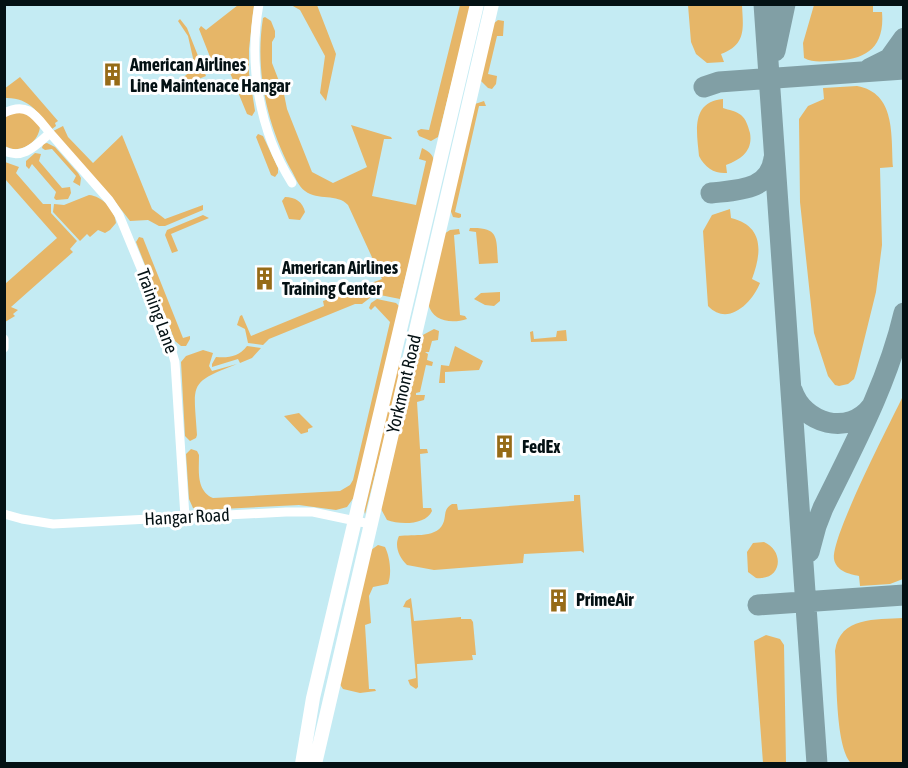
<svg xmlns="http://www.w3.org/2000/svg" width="908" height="768" viewBox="0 0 908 768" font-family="'Asap Condensed',sans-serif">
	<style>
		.green { fill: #e6b668 }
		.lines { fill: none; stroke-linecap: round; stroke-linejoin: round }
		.taxiway { stroke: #819fa5; stroke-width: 21 }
		.street { stroke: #fff; stroke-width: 9 }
		.secondary { stroke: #fff; stroke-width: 14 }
		.labels { text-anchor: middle; stroke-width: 6; stroke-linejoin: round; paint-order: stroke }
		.poi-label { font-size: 18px; font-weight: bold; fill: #041114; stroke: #fff; text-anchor: start }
		.street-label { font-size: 18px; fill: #041114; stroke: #fff }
	</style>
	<rect width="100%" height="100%" fill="#c4ebf3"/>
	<path class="green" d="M238,5H254L249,49V73L255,111L252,116L247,114L228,68L216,72L199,29L201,26L206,30Z
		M291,5H317L336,54L326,101L320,93L325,56L300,10Z
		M460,5H471L438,137L431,141L419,136L417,131L421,129L429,130Z
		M688,5H742C743,27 747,45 721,54L724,62L707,63L696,54L691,42Z
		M814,5H873V12H882C885,48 866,60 833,61C823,61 813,63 804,58L803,43Z
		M265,17L271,21L275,31V37L272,42V63L284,94L287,109L312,172L333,183L367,167L351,125L391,137L392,139H384L372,196L416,205L426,161L419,159L422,148C430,152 434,155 434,164L400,299L375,294L362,304H355L269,339L263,345L248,343L245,329L237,325L240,316L242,315L251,336L324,306L323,301L382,279L348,205C337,193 318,201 305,191C298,186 295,176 290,168C266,122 255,69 263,18Z
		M180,19L187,28L206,76L167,92L195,67L188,36L178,21Z
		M498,20L504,21L503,36H497L488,74L497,76L496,84L492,89L488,88L480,80L493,24Z
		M20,77L58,121L55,123L56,126L52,129C37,112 29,97 5,98L4,89Z
		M857,86C896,93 891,135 893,167L880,168L882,245L876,292L856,373L854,379L848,384L839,386L835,385L828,376L814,333L800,202L799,119L808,106L824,99L823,88Z
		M723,99V108C729,110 736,111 741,115C746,119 748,126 750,133C753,150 742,159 726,165L727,173C715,174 705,168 699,156C697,133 690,102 723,99Z
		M484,101L486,106H479L455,212L461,214V217L459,218L453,217L450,209L475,104Z
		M12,113H27L40,125C40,143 19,155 5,146L4,117Z
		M63,126L68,137L93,163L122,135L152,209L165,219L203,205V210L165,226H159L148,220L130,221L113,199L53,131Z
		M258,134L263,136L278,168V173L275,177L271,175L256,137Z
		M47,143L55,147L78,173L81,178L80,186L73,182L76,176L52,149L45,150L42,148L43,144Z
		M35,153L41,154L39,161L62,188L70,187L71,193L68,199L56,200L54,198L56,192L32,164L29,169L26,166V161Z
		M5,162L19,167L16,173L43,204H51V213L77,241L70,249L73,252L11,307L18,310L13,314L15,316L5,322V284L57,238L5,179Z
		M89,195C102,196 115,210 116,223L110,230L105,233L98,230L90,237L87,234L80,241L53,212L54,204L64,205Z
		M285,197C295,197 303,202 305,212L300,220L289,219L282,201Z
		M730,209L731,218C764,226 762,252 752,279L760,283C752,303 728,327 708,306L703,231L712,215Z
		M203,215L209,218L171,234L178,251L172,253L165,235L167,230Z
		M470,228C500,227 496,238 498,263L479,264L476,232L469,231Z
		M459,229L460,234L454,235L460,315L465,316L467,319C452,324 432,322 428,303L444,234L450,230Z
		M139,237L143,238L183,338L190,336V339L186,346H181L175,341L136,242Z
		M500,292V301L494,306L485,305L474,299L481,293Z
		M377,299L396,303L400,307L357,493L347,507L336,510L299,505L202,510L193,508L189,499L186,454L191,449L197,451L199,455C199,471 196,490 213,498L340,491L350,485L353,480L390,322L375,306L371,310L369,308L371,303Z
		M434,329L439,331L438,340L432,341L429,352H425L428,354L427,360L433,362L432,366L426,365L420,392L416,393V395H425L424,400L417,402L420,449H427L428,453L420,454L423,508H431L432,511C426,525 400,525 387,520L381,509L421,336Z
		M566,330L567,341L531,342L530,332L533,331L534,339L556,337L557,331Z
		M247,346L261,348L252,358L240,363L238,359L212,367V364L216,357C228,358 239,357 247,346Z
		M455,346L483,361L479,370L445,372V383H439L441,365L449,366Z
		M203,350L213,353L209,366L212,371L237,364C187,383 194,384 197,435L196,438L190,441L185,436L181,362L186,356Z
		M402,359L404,361L365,514L364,510L399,360Z
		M902,398H904L903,579L890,584L860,586L859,576C849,574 836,571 834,559C831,537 889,425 902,398Z
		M299,413L313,427L308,429V432L301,434L284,416Z
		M574,495H580L584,553L581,551L524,554L523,563L434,570L407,565C399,557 394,546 399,536C413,534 439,539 444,521C446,513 444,509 452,504H457L458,510L574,501Z
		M764,542C785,551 782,581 756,578L748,572L747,552L753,543Z
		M378,545L385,547C390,557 392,574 388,584L373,587L369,596L371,623L365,625L369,689H375L376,691L360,693L343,689L339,683L371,550Z
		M411,598L414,621L461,617V619H471L473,622L476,655H472L473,660L417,664L418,687L416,689L410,685L408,680L416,678L410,608L403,607L406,601Z
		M903,618V763H851C835,746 837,676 835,651C840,616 876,620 903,618Z
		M766,635L780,639L784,645L786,763H763L754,641Z"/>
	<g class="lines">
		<path class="taxiway" d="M764,4L817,764
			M775,51L785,4
			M869,69L889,59L904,38
			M704,87L719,82L904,69
			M711,193C737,190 770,191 774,158
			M792,390C803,424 849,437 872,406
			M809,552L816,526L823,508C854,445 888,382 904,313
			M758,605L904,595"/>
		<path class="street" d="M259,4C248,64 259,131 292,183
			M4,113C28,101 36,116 50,133C36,145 24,160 4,151
			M50,133L109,200L119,215L164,324L175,362L185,517
			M4,339V348
			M4,514L22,519L53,524L286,512H313L370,524"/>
		<path class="secondary" d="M302,764L313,698L477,4
			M315,764L492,4"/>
	</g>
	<defs>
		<symbol id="building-bare" viewBox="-9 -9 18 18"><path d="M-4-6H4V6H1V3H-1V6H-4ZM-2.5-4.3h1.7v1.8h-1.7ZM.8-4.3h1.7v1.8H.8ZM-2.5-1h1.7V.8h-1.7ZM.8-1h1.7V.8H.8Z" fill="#966b17" stroke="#fff" stroke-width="2.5" paint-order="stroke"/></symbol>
	</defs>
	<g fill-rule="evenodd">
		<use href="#building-bare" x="96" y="58" width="33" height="33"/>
		<use href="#building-bare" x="248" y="262" width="33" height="33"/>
		<use href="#building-bare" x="488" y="430" width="33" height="33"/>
		<use href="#building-bare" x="542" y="584" width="33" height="33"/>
	</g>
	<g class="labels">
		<g class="poi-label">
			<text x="130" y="71">American Airlines<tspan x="130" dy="21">Line Maintenace Hangar</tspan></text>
			<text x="282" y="274">American Airlines<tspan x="282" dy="21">Training Center</tspan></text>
			<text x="522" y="453">FedEx</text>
			<text x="576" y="606">PrimeAir</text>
		</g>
		<g class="street-label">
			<text transform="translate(157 311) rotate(70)" y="6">Training Lane</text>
			<text transform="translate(404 384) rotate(-77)" y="6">Yorkmont Road</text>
			<text transform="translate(187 517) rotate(-3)" y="6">Hangar Road</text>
		</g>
	</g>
	<rect width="908" height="768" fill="none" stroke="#041114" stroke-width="12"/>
</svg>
